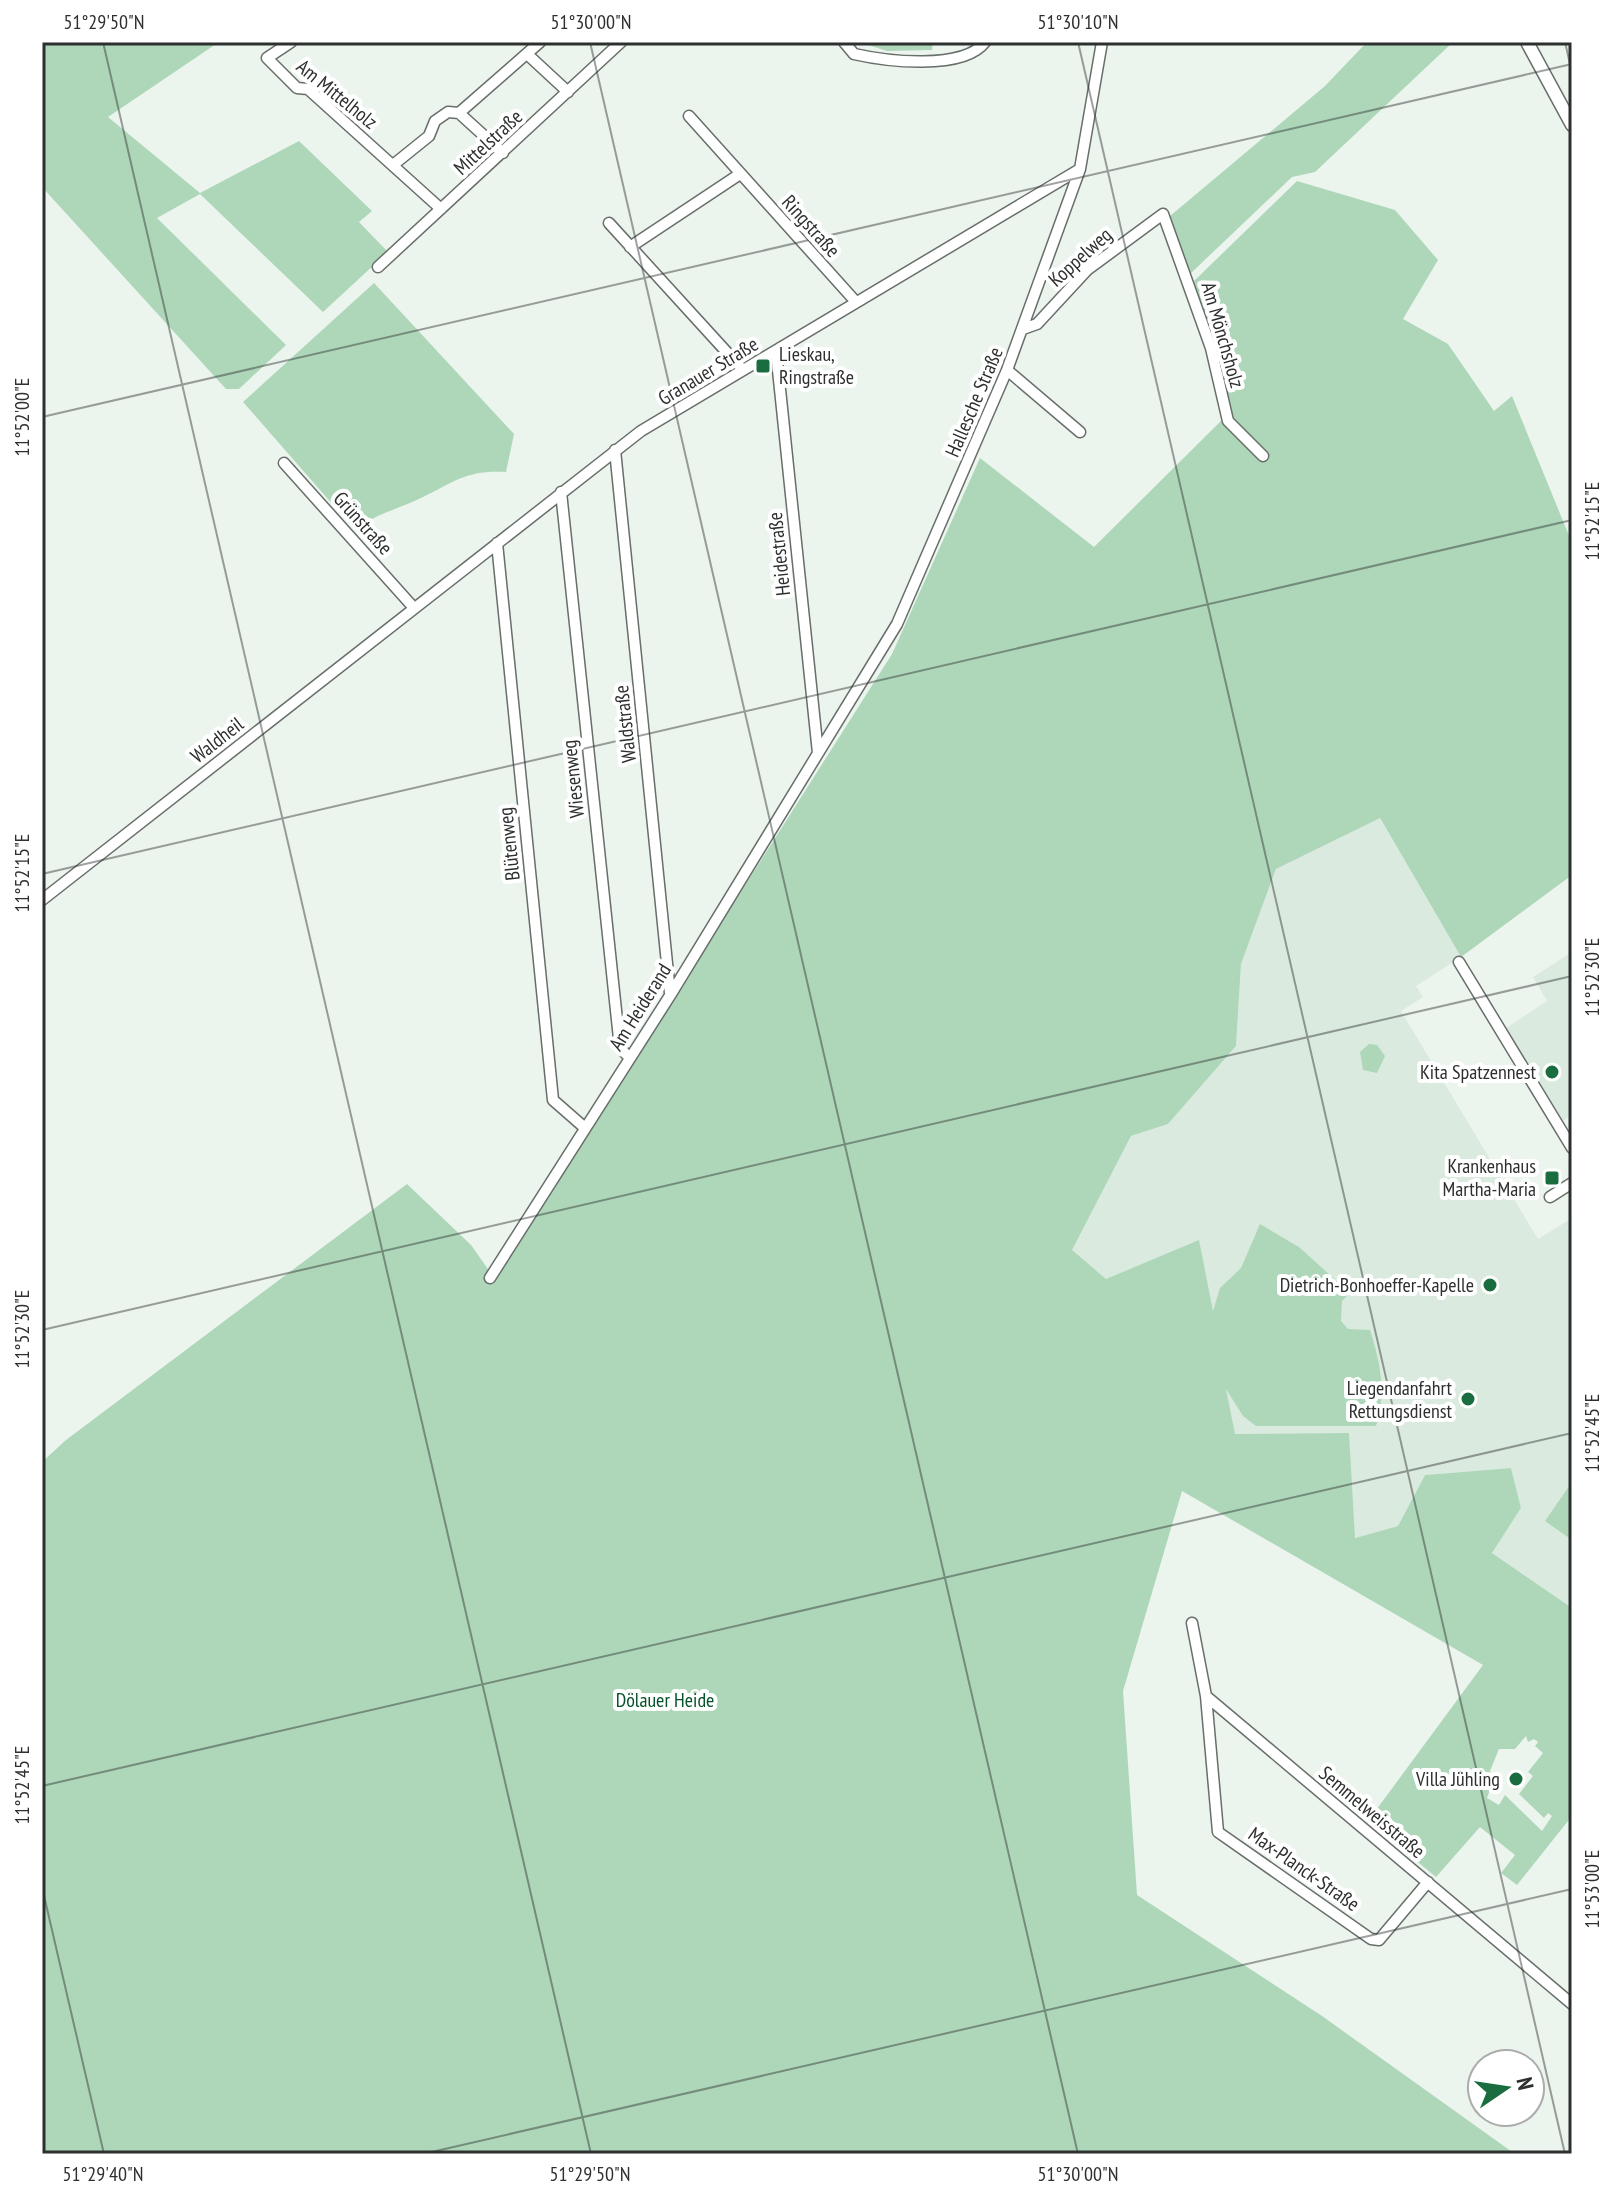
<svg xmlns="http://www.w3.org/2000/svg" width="1614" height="2196" viewBox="0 0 1614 2196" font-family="'PT Sans Narrow',sans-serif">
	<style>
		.built { fill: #dbeadf }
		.green { fill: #aed7ba; fill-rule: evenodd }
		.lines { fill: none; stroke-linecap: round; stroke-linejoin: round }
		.minor-casing { stroke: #686e69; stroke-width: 13 }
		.tertiary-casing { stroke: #686e69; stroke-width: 15 }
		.minor { stroke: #fff; stroke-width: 10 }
		.tertiary { stroke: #fff; stroke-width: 12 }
		.ticks { fill: none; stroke: #2d302e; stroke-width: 2; stroke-opacity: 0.45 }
		.poi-dot { fill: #1a6d3e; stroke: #fff; stroke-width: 3 }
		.labels { text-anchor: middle; stroke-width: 8; stroke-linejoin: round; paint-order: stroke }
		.street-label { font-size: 20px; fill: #2d302e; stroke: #fff }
		.poi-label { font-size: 20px; fill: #2d302e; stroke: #fff; text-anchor: end }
		.park-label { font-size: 20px; fill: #05522a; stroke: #fff }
		.neatline { fill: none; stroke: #2d302e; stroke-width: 3 }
		.ticks-label { font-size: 20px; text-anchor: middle; fill: #2d302e }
	</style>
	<rect width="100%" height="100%" fill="#ecf4ee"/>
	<path class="built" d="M1379,817L1461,957L1416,986L1423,997L1401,1011L1538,1239L1572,1218V1608L1492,1553L1521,1508L1511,1468L1425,1475L1398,1526L1355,1538L1234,1434L1199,1241L1106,1279L1071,1251L1131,1136L1168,1124L1236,1046L1241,964L1276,869Z
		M1572,952V1115L1561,1122L1505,1029L1547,1001L1533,977Z"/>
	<path class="green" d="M42,42H219L108,117L200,193L299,141L372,211L359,222L388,252L323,312L200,194L157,218L286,345L239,389H226L42,187Z
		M859,42H933L932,50L887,51Z
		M1367,42H1453L1315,172L1292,177L1190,274L1170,216L1325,86Z
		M1297,181L1395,210L1438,260L1403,319L1448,344L1494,411L1512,396L1572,543V875L1461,957L1380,818L1276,869L1241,964L1236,1046L1168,1124L1131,1136L1072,1250L1106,1279L1199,1240L1213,1311L1220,1288L1241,1268L1260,1224L1299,1247L1350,1293L1342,1301L1341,1321L1348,1329L1370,1330C1380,1361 1387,1394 1376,1426H1256L1243,1416L1226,1389L1235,1434L1349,1433L1355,1538L1398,1526L1425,1475L1511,1468L1521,1508L1492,1553L1572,1608V1816L1517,1885L1501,1873L1515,1855L1480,1827L1436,1877L1368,1821L1483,1665L1182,1491L1123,1691L1137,1895L1322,2016L1515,2154H42V1462L66,1440L407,1184L471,1245L495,1279L892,654L980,458L1094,547L1229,413L1192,283ZM1526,1736L1528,1742L1534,1739L1538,1742L1535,1746L1543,1753L1528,1772L1533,1776L1519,1794L1544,1818L1548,1813L1552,1816L1542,1831L1505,1795L1499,1805L1487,1798L1494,1778L1490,1771L1499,1749H1515Z
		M374,283L514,434L506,472C467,470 456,481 423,497C399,509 377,513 355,530L243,402Z
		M1369,1044L1377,1045L1385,1056L1377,1073L1363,1070L1360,1052Z
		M1572,1482V1540L1545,1521Z"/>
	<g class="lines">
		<defs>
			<path id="minor" d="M291,42L267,58L297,88L308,89L441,209
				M844,42L854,54C885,61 963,71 985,42
				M527,54L568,92
				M459,113L540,42
				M689,116L856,302
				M393,165L429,136L435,121L448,112L459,113L503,153
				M609,223L743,370
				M630,247L740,174
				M378,267L621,42
				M1023,329L1037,324L1087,270L1163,214L1211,348L1228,421L1263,456
				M776,351L818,753
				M1007,370L1080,432
				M615,450L670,993
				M284,463L414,608
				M561,492L620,1048L629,1057
				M497,543L553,1100L585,1128
				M42,900L641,431L1080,169
				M1459,962L1572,1148
				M1550,1197L1572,1183
				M490,1278L671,994L897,624L1007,370L1080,169L1102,42
				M1192,1623L1206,1696L1572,2004
				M1206,1696L1218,1832L1371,1939L1379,1940L1428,1882"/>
			<path id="tertiary" d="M1527,42L1572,125"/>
		</defs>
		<use href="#minor" class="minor-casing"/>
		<use href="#tertiary" class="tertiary-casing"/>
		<use href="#minor" class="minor"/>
		<use href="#tertiary" class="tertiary"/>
	</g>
	<path class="ticks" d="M103,42L591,2154M590,42L1078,2154M1078,42L1565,2154M1565,42L1572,73M42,417L1572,64M42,874L1572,520M42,1330L1572,976M42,1786L1572,1433M42,1887L104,2154M423,2154L1572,1889"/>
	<g class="poi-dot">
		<rect x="755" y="358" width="16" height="16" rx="4"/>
		<circle cx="1552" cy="1072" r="8"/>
		<rect x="1544" y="1170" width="16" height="16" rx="4"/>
		<circle cx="1490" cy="1285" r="8"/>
		<circle cx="1468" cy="1399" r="8"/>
		<circle cx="1516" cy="1779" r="8"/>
	</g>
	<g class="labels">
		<g class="street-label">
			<text transform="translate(337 94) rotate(39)" y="7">Am Mittelholz</text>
			<text transform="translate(488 142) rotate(-43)" y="7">Mittelstraße</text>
			<text transform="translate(811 226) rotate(48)" y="7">Ringstraße</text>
			<text transform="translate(1080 257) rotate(-42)" y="7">Koppelweg</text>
			<text transform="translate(1223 335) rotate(74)" y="7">Am Mönchsholz</text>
			<text transform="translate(708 371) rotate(-31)" y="7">Granauer Straße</text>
			<text transform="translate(974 402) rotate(-67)" y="7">Hallesche Straße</text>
			<text transform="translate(363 523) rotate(48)" y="7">Grünstraße</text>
			<text transform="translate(779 554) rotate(-96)" y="7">Heidestraße</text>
			<text transform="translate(625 724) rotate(-96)" y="7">Waldstraße</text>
			<text transform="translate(217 740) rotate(-38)" y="7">Waldheil</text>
			<text transform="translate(573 779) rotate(-96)" y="7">Wiesenweg</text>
			<text transform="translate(509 844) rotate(-96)" y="7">Blütenweg</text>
			<text transform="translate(640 1007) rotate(-58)" y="7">Am Heiderand</text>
			<text transform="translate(1372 1812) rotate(40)" y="7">Semmelweisstraße</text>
			<text transform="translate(1304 1869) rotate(35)" y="7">Max-Planck-Straße</text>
		</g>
		<g class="poi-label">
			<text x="779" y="361" text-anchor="start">Lieskau,<tspan x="779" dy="23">Ringstraße</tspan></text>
			<text x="1536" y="1079">Kita Spatzennest</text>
			<text x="1536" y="1173">Krankenhaus<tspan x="1536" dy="23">Martha-Maria</tspan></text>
			<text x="1474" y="1292">Dietrich-Bonhoeffer-Kapelle</text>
			<text x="1452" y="1395">Liegendanfahrt<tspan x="1452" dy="23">Rettungsdienst</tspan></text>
			<text x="1500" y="1786">Villa Jühling</text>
		</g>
		<g class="park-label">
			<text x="665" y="1707">Dölauer Heide</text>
		</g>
	</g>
	<rect width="1614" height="2196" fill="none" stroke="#ffffff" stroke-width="88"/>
	<g transform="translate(1506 2088) rotate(77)"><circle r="38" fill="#ffffff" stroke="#abacab" stroke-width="2"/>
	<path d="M0-6L14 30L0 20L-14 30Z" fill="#1a6d3e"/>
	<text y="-12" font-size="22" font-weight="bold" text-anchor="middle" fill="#2d302e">N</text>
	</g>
	<rect x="44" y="44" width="1526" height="2108" class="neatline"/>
	<g class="ticks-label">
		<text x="104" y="29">51°29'50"N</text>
		<text x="591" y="29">51°30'00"N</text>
		<text x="1078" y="29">51°30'10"N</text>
		<text transform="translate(22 417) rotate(-90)" y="7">11°52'00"E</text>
		<text transform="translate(1592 521) rotate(-90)" y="7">11°52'15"E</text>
		<text transform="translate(22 873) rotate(-90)" y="7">11°52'15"E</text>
		<text transform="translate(1592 977) rotate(-90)" y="7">11°52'30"E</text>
		<text transform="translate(22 1329) rotate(-90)" y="7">11°52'30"E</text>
		<text transform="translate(1592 1433) rotate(-90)" y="7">11°52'45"E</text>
		<text transform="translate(22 1785) rotate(-90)" y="7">11°52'45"E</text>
		<text transform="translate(1592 1889) rotate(-90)" y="7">11°53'00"E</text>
		<text x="103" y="2181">51°29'40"N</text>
		<text x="590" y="2181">51°29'50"N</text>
		<text x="1078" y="2181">51°30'00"N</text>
	</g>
</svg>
